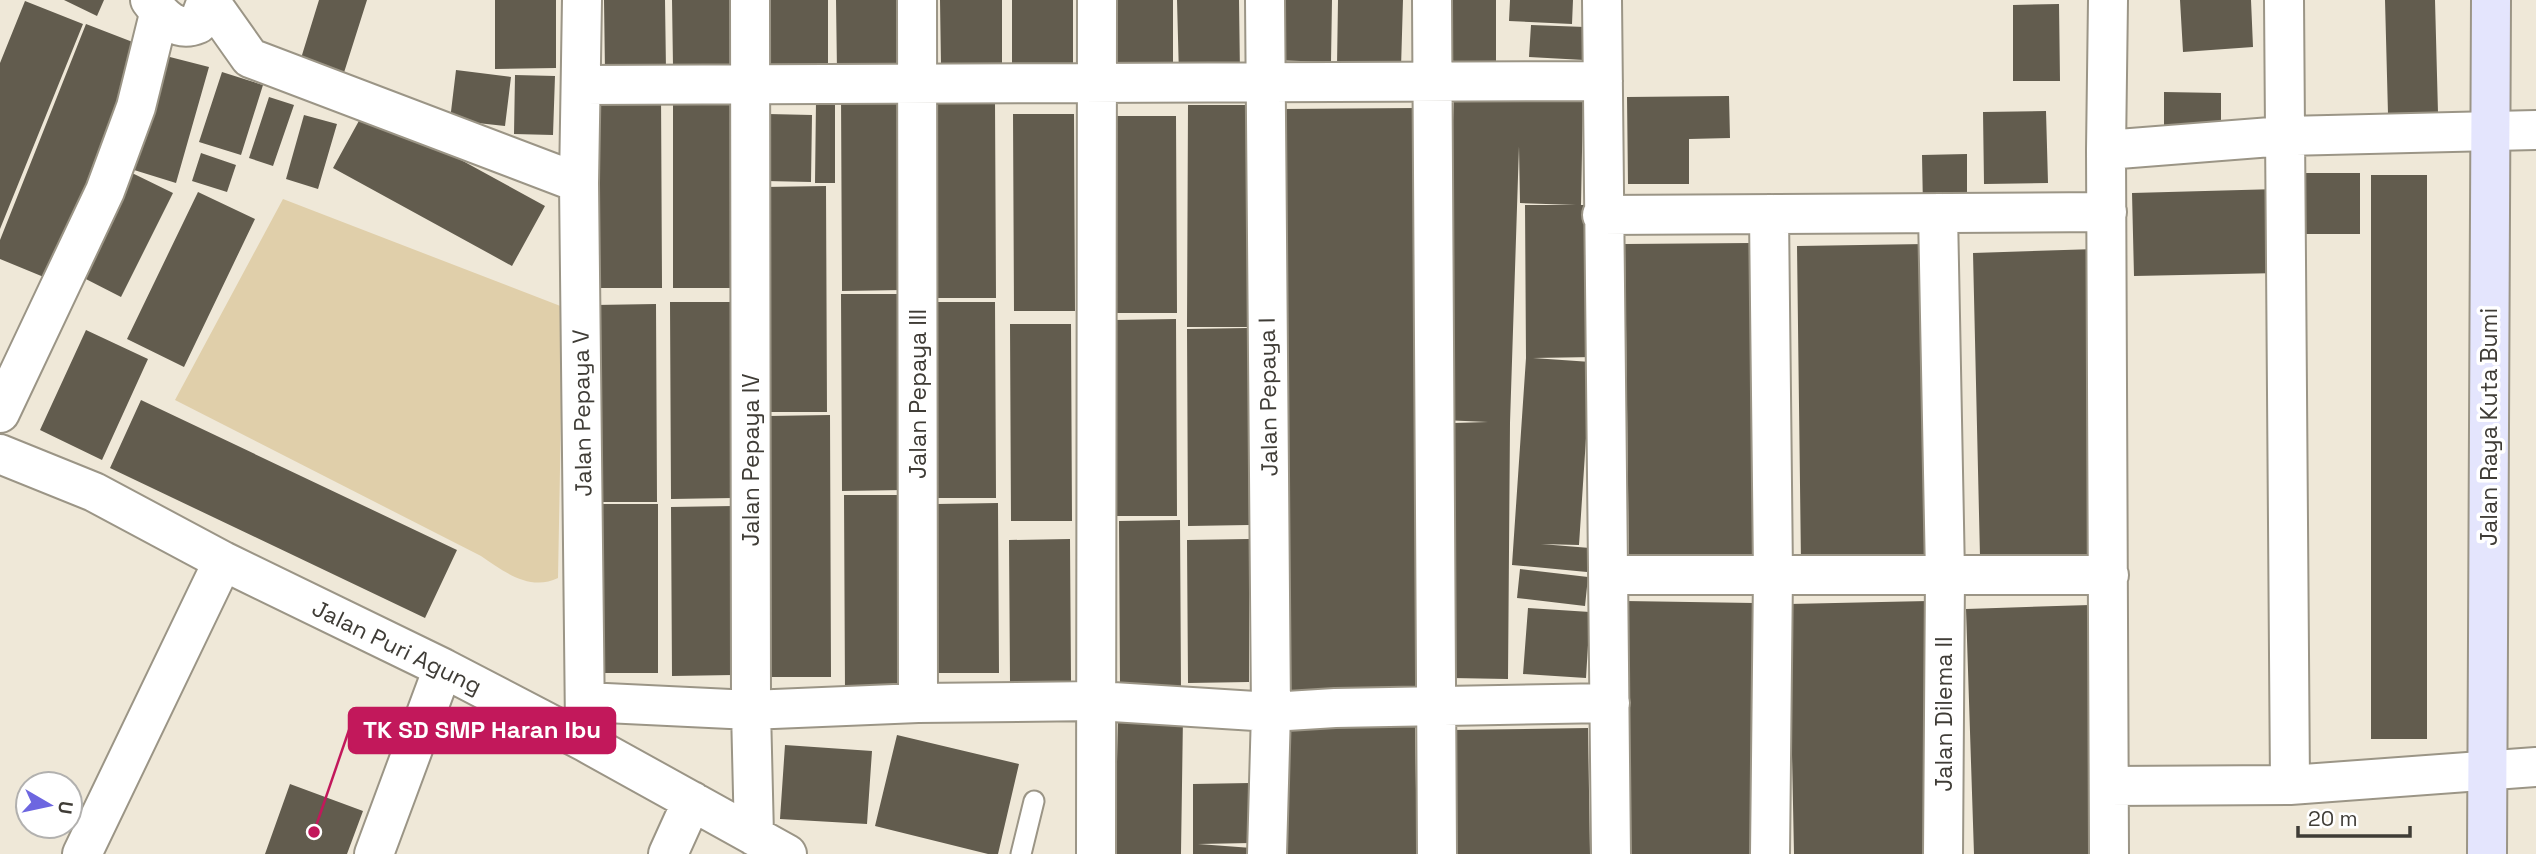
<svg xmlns="http://www.w3.org/2000/svg" width="2536" height="854" viewBox="0 0 2536 854" font-family="'Space Grotesk',sans-serif">
	<style>
		.green { fill: #e0cfaa }
		.building { fill: #625c4e }
		.lines { fill: none; stroke-linecap: round; stroke-linejoin: round }
		.lane-casing { stroke: #9b9586; stroke-width: 23 }
		.street-casing { stroke: #9b9586; stroke-width: 42 }
		.secondary-casing { stroke: #9b9586; stroke-width: 42 }
		.lane { stroke: #fff; stroke-width: 19 }
		.street { stroke: #fff; stroke-width: 38 }
		.secondary { stroke: #e4e5fd; stroke-width: 38 }
		.labels { text-anchor: middle; stroke-width: 7; stroke-linejoin: round; paint-order: stroke }
		.street-label { font-size: 23px; fill: #3f3c36; stroke: #fff }
		.leader { fill: none; stroke: #c2185b; stroke-width: 2.5 }
		.callout-dot { fill: #c2185b; stroke: #fff; stroke-width: 2.5 }
		.callout { fill: #c2185b; stroke: #c2185b; stroke-width: 2.5 }
		.callout-label { font-size: 24px; text-anchor: middle; font-weight: bold; fill: #fff }
	</style>
	<rect width="100%" height="100%" fill="#efe8d8"/>
	<path class="green" d="M283,199L563,307L558,578C530,592 503,571 481,556L175,400Z"/>
	<path class="building" d="M64,0H104L97,16Z
		M319,0H367L341,82L298,68Z
		M495,0H556V68L495,69Z
		M604,0H665L666,71L605,72Z
		M672,0H734V66H673Z
		M767,0H828V71L767,72Z
		M836,0H898V72H837Z
		M940,0H1002V65H941Z
		M1012,0H1073V69H1012Z
		M1111,0H1173V74H1112Z
		M1177,0H1239L1240,75L1179,76Z
		M1271,0H1332L1331,62L1270,60Z
		M1338,0H1403L1401,68L1337,66Z
		M1449,0H1496V64H1449Z
		M1510,0H1573L1572,24L1509,21Z
		M2180,0H2251L2253,47L2183,52Z
		M2385,0H2435L2438,113L2388,114Z
		M25,1L83,24L0,229V63Z
		M2059,4L2060,81H2013V5Z
		M86,24L143,46L51,280L0,259V240Z
		M1531,25L1585,27L1584,60L1529,57Z
		M166,56L209,67L176,183L134,170Z
		M456,70L511,77L505,126L450,120Z
		M222,72L263,85L241,155L199,142Z
		M515,75L555,76L553,135L514,134Z
		M661,91L662,288H600V92Z
		M673,91H734V288H673Z
		M2164,92L2221,93V133L2164,132Z
		M841,94H902L903,290L842,291Z
		M1454,94L1583,98L1581,205H1593L1594,357L1533,358L1591,362L1579,545L1541,544L1590,548L1587,572L1512,565L1526,358L1525,205H1576L1520,203L1519,146L1510,423L1508,679L1452,678L1454,423L1488,422L1442,420Z
		M1729,96L1730,138L1689,139V184H1628L1627,97Z
		M269,97L294,105L273,166L249,158Z
		M816,101H835V183H815Z
		M995,101L996,298H935L934,102Z
		M1188,105H1249V327H1187Z
		M366,108L545,206L512,266L333,168Z
		M1417,108L1421,703L1287,704L1282,109Z
		M2046,111L2048,183L1984,184L1983,112Z
		M768,114L812,115L811,182L766,181Z
		M1013,114H1074L1075,311H1014Z
		M304,115L337,124L318,189L286,179Z
		M1115,116H1176L1177,313H1116Z
		M201,153L236,165L227,192L192,181Z
		M1967,154V207L1923,208L1922,155Z
		M130,172L173,193L121,297L78,275Z
		M2299,173H2360V234H2300Z
		M2371,175H2427V739H2371Z
		M826,186L827,412H766L764,187Z
		M2278,189L2280,273L2134,276L2132,193Z
		M198,192L255,219L184,367L127,339Z
		M1751,243L1755,563L1629,565L1625,244Z
		M1925,244L1929,562L1801,564L1797,246Z
		M2096,249L2103,554L1980,557L1973,253Z
		M841,294H903L904,490L842,491Z
		M670,302H732L733,498L671,499Z
		M933,302H995L996,498H934Z
		M656,304L657,502H596L595,305Z
		M1176,319L1177,516H1116L1115,320Z
		M1010,324H1071L1072,521H1011Z
		M1248,328L1249,525L1188,526L1187,329Z
		M86,330L148,359L102,460L40,430Z
		M141,400L457,550L425,618L110,468Z
		M830,415L831,677H769V416Z
		M844,495H905L906,692L845,693Z
		M998,503L999,673H938L937,504Z
		M596,504H658V673H597Z
		M733,506V675L672,676L671,507Z
		M1180,520L1181,690H1120L1119,521Z
		M1070,539L1071,682L1010,683L1009,540Z
		M1249,539V682L1188,683L1187,540Z
		M1520,569L1588,577L1585,606L1517,598Z
		M1625,601L1754,603L1750,854H1622Z
		M1928,601L1933,854H1794L1789,604Z
		M2090,605L2098,854H1974L1966,609Z
		M1528,608L1590,612L1586,678L1523,674Z
		M1118,716H1183L1181,854H1115Z
		M1415,725L1417,854H1284L1282,727Z
		M1588,728L1590,854H1452L1451,730Z
		M897,735L1019,764L998,854H988L875,826Z
		M785,745L872,751L867,824L780,819Z
		M1250,783L1251,843L1198,844L1252,848V854H1193V784Z
		M290,784L363,811L347,854H265Z"/>
	<g class="lines">
		<defs>
			<path id="lane" d="M1021,854L1034,801"/>
			<path id="street" d="M150,0C162,17 177,33 198,24L207,0
				M209,0L250,58L579,183
				M582,0L579,183L585,726
				M750,0L751,710L754,836
				M917,0L918,703
				M1265,0L1271,712L1267,854
				M1432,0L1437,854
				M1602,0L1611,854
				M2108,0L2106,150L2109,854
				M2284,0L2290,785
				M582,85L1603,81
				M2106,150L2284,136L2536,130
				M1938,213L1945,575L1943,854
				M1769,214L1773,574L1770,854
				M1602,215L2107,212
				M0,413L105,191L136,107L159,14
				M0,454L94,492L223,561L443,668L585,742L787,854
				M1608,575H2109
				M585,702L751,710L918,703L1097,701L1271,712L1335,708L1610,703
				M2109,786L2290,785L2536,767
				M82,854L223,561
				M374,854L443,668
				M668,854L692,801
				M1096,854L1097,0"/>
			<path id="secondary" d="M2487,854L2491,0"/>
		</defs>
		<use href="#lane" class="lane-casing"/>
		<use href="#street" class="street-casing"/>
		<use href="#secondary" class="secondary-casing"/>
		<use href="#lane" class="lane"/>
		<use href="#street" class="street"/>
		<use href="#secondary" class="secondary"/>
	</g>
	<g class="labels">
		<g class="street-label">
			<text transform="translate(918 394) rotate(-90)" y="8">Jalan Pepaya III</text>
			<text transform="translate(1268 397) rotate(-91)" y="8">Jalan Pepaya I</text>
			<text transform="translate(582 413) rotate(-91)" y="8">Jalan Pepaya V</text>
			<text transform="translate(2489 427) rotate(-90)" y="8">Jalan Raya Kuta Bumi</text>
			<text transform="translate(751 460) rotate(-90)" y="8">Jalan Pepaya IV</text>
			<text transform="translate(397 647) rotate(26)" y="8">Jalan Puri Agung</text>
			<text transform="translate(1944 714) rotate(-90)" y="8">Jalan Dilema II</text>
		</g>
	</g>
	<path class="leader" d="M314 832L349 730"/>
	<circle class="callout-dot" cx="314" cy="832" r="7"/>
	<rect class="callout" x="349" y="708" width="266" height="45" rx="7"/>
	<g class="callout-label">
		<text x="482" y="738">TK SD SMP Haran Ibu</text>
	</g>
	<g transform="translate(49 805) rotate(99)"><circle r="33" fill="#ffffff" stroke="#b2b1af" stroke-width="2"/>
	<path d="M0-5L12 26L0 18L-12 26Z" fill="#6d66e0"/>
	<text y="-10" font-size="19" font-weight="bold" text-anchor="middle" fill="#3f3c36">U</text>
	</g>
	<path d="M2298 826v10h112v-10" fill="none" stroke="#3f3c36" stroke-width="3.5"/>
	<text x="2308" y="826" font-size="21" fill="#3f3c36" stroke="#ffffff" stroke-width="5" paint-order="stroke">20 m</text>
</svg>
